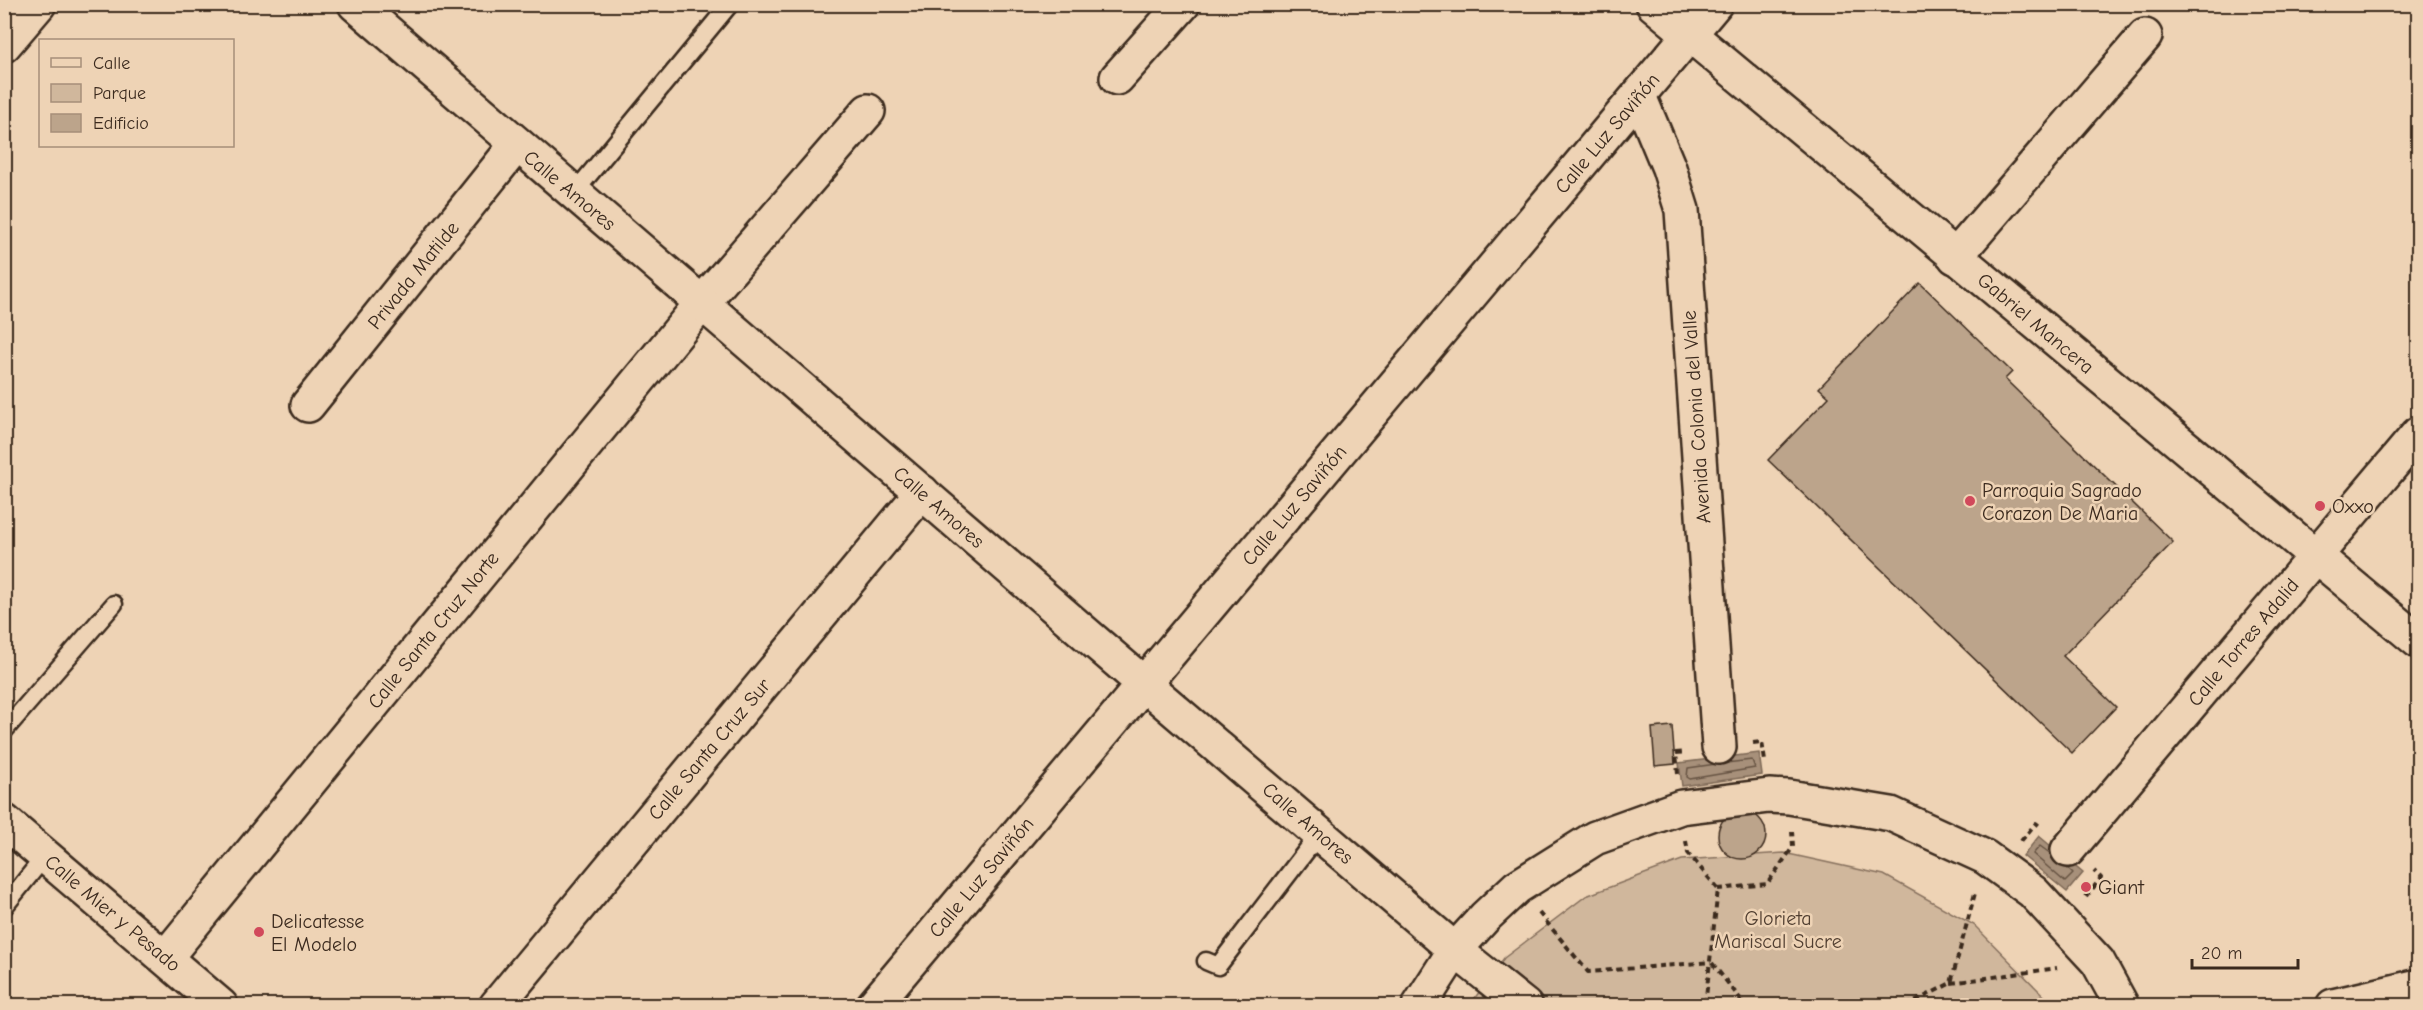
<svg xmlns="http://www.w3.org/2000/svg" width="2423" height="1010" viewBox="0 0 2423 1010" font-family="'Comic Neue',sans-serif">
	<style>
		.green { fill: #d0b79c; stroke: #86705d; stroke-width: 1.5 }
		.water { fill: #a7907a; stroke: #7c6755; stroke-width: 1.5 }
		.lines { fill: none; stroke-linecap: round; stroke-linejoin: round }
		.shore { stroke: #665343; stroke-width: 1.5 }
		.building { fill: #bca48b; stroke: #3b2a1e; stroke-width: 1.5 }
		.service-casing { stroke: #3b2a1e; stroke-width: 21 }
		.minor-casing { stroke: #3b2a1e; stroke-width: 38 }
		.tertiary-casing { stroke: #3b2a1e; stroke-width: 38 }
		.secondary-casing { stroke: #3b2a1e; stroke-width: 38 }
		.primary-casing { stroke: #3b2a1e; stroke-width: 38 }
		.path { stroke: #3b2a1e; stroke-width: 4; stroke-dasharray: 6 4.5; stroke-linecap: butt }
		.service { stroke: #eed3b5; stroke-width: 16 }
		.minor { stroke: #eed3b5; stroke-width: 33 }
		.tertiary { stroke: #eed3b5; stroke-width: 33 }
		.secondary { stroke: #eed3b5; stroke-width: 33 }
		.primary { stroke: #eed3b5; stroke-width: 33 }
		.poi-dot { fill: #d1495b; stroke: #eed3b5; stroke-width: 2 }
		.labels { text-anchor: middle; stroke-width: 5; stroke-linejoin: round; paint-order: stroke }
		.street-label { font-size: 20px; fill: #3b2a1e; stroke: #eed3b5 }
		.poi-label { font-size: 20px; fill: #3b2a1e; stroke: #eed3b5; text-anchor: start }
		.park-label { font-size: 20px; fill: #513f31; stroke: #eed3b5 }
	</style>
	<rect width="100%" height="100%" fill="#eed3b5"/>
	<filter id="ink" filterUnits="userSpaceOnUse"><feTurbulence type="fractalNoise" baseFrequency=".0167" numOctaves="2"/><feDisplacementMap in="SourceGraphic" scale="12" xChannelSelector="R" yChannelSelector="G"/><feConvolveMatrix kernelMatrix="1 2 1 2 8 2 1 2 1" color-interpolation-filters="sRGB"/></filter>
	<g filter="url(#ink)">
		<path class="green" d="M1784,853L1884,875L1974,925L2046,998L2050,1005L1469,1006L1504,958L1586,896L1682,860Z"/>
		<path class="water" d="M1759,753L1762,775L1682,786L1679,763Z
			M2039,836L2083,873L2067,892L2023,856Z"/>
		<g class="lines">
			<path class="shore" d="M1716,764L1688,768L1687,777L1690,779L1755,768L1752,760L1726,763
				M2051,854L2040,846L2033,854L2065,882L2073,874L2067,868"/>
		</g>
		<path class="building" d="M1920,283L2012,372L2005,379L2173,542L2063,656L2116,707L2072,753L1768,460L1829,397L1819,388Z
			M1672,726L1675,764L1655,766L1652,728Z
			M1718 835a24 24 0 1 1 48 0a24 24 0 1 1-48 0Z"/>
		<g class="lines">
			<defs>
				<path id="service" d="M574,193L730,4
					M4,731L114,604
					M4,907L45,856
					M1206,961L1218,966L1320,833"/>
				<path id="minor" d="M1117,78L1183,4
					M1639,96L1669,168L1682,210L1719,747
					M1955,257L2145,36
					M308,405L517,144
					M4,821L221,1006
					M2068,850L2418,434
					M165,958L702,303L868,111
					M496,1006L922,492
					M873,1006L1715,4
					M1419,1006L1455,950L1485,917L1517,887L1595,838L1681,807L1769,796L1789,797L1891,814L1985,857L2033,892L2098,962L2122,1006"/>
				<path id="tertiary" d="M4,45L39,4"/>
				<path id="secondary" d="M2333,1006L2418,986"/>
				<path id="primary" d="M355,4L1144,684L1455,950L1525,1006
					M1653,4L2418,641"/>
			</defs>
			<use href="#service" class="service-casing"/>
			<use href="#minor" class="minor-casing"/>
			<use href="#tertiary" class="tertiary-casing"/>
			<use href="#secondary" class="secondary-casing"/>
			<use href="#primary" class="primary-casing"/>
			<path class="path" d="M1753,743L1762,742L1765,761
				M1678,774L1676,753L1686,752
				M1686,841L1688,853L1718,889L1705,1006
				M2021,841L2036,823L2042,828
				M1718,889L1767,884L1793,847L1792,831
				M2086,897L2101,878L2094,871
				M1539,913L1588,972L1711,962
				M1712,963L1746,1006
				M1951,983L2057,968
				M1906,1006L1951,983L1975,893"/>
			<use href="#service" class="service"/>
			<use href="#minor" class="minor"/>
			<use href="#tertiary" class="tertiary"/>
			<use href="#secondary" class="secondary"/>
			<use href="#primary" class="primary"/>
		</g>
	</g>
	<g class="poi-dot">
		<circle cx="1970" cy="501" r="6"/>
		<circle cx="2320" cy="506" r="6"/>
		<circle cx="2086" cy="887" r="6"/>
		<circle cx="259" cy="932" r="6"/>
	</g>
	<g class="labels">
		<g class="street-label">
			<text transform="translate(1607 133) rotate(-50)" y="7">Calle Luz Saviñón</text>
			<text transform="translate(570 190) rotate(40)" y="7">Calle Amores</text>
			<text transform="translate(413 275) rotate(-51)" y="7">Privada Matilde</text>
			<text transform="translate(2036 323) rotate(40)" y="7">Gabriel Mancera</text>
			<text transform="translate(1696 417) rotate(-94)" y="7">Avenida Colonia del Valle</text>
			<text transform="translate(1294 505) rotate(-50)" y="7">Calle Luz Saviñón</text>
			<text transform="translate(939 507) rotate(41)" y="7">Calle Amores</text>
			<text transform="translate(433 630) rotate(-51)" y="7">Calle Santa Cruz Norte</text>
			<text transform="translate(2243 642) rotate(-50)" y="7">Calle Torres Adalid</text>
			<text transform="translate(709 749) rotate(-50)" y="7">Calle Santa Cruz Sur</text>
			<text transform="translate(1308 823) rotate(41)" y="7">Calle Amores</text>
			<text transform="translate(981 877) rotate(-50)" y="7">Calle Luz Saviñón</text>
			<text transform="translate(113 913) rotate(40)" y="7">Calle Mier y Pesado</text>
		</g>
		<g class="poi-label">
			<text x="1982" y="497">Parroquia Sagrado<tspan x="1982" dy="23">Corazon De Maria</tspan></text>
			<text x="2332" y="513">Oxxo</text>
			<text x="2098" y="894">Giant</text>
			<text x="271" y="928">Delicatesse<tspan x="271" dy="23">El Modelo</tspan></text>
		</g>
		<g class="park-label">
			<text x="1778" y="925">Glorieta<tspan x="1778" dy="23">Mariscal Sucre</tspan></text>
		</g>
	</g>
	<rect width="2423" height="1010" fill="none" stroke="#eed3b5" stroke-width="24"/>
	<rect x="12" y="12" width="2399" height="986" fill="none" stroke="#3b2a1e" stroke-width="2" filter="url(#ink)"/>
	<rect x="39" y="39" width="195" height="108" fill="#eed3b5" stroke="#a68f79" stroke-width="1.5"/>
	<rect x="51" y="58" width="30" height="9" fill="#eed3b5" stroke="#a68f79" stroke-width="1.5"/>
	<text x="93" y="69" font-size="18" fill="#3b2a1e">Calle</text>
	<rect x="51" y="84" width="30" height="18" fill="#d0b79c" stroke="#a68f79" stroke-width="1.5"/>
	<text x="93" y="99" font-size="18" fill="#3b2a1e">Parque</text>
	<rect x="51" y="114" width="30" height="18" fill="#bca48b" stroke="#a68f79" stroke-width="1.5"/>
	<text x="93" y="129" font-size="18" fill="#3b2a1e">Edificio</text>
	<path d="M2192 959v9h106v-9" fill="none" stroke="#3b2a1e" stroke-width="3"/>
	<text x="2201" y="959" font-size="18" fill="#3b2a1e" stroke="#eed3b5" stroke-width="4.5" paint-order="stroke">20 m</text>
</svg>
